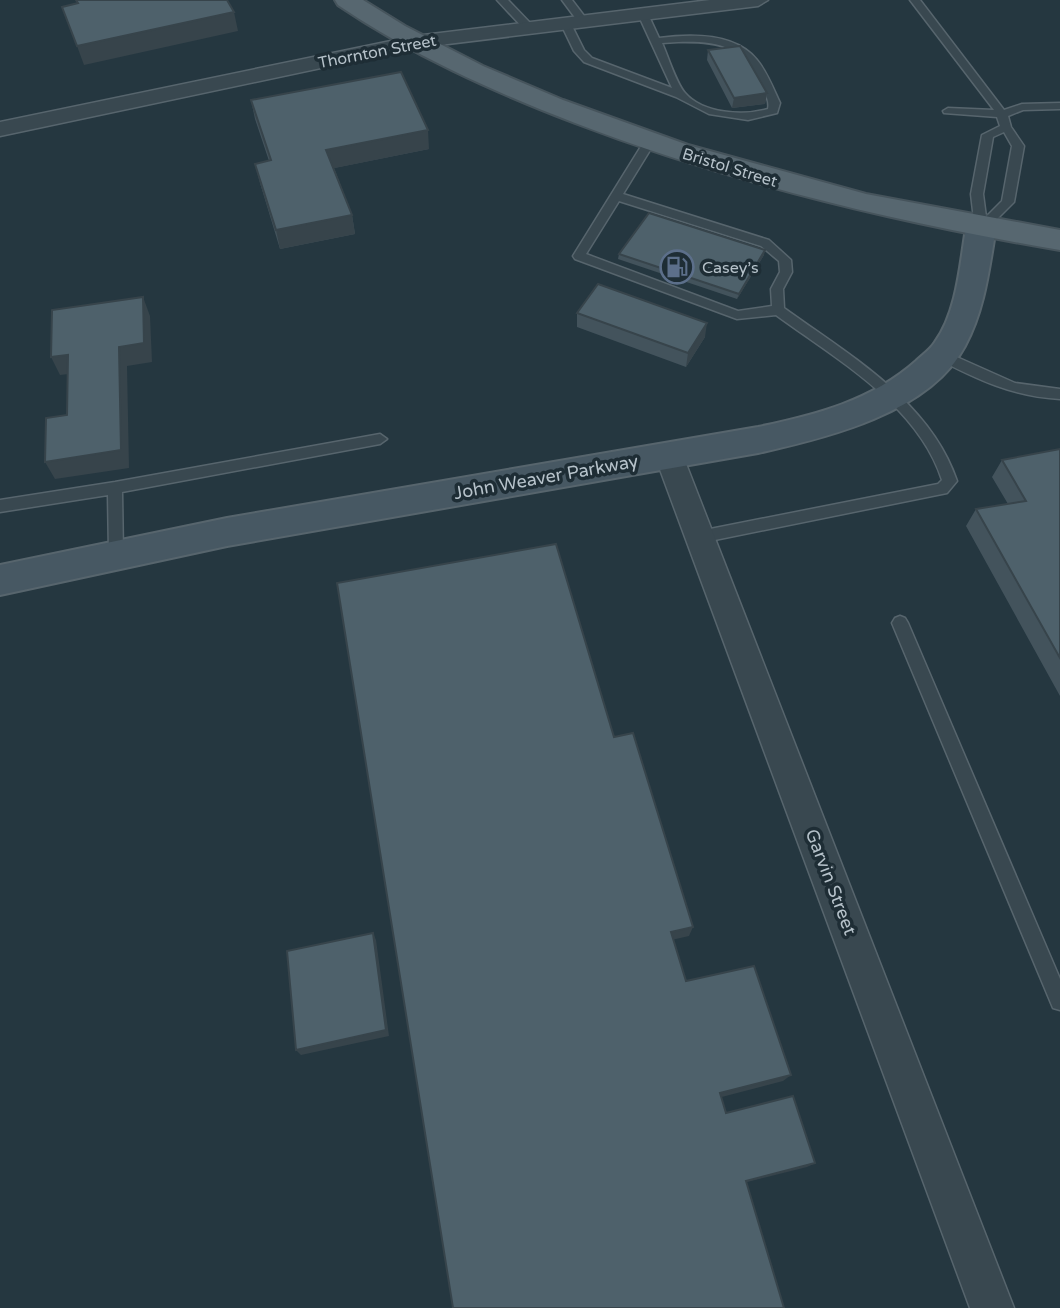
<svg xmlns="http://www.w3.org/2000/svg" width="1060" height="1308" viewBox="0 0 1060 1308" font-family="'Varela Round',sans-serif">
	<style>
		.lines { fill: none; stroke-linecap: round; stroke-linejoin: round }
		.service-casing { stroke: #57656d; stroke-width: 3 }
		.minor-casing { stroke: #57656d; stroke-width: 3 }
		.secondary-casing { stroke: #57656d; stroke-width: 4 }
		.primary-casing { stroke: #46545c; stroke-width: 4 }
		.service { fill: #394850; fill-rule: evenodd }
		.minor { fill: #394850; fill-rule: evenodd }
		.secondary { fill: #475863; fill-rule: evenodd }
		.primary { fill: #576770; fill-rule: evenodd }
		.wall { fill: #43535c }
		.shaded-wall { fill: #37444b }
		.building { fill: #4e616b; stroke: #37444b; stroke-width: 2 }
		.labels { text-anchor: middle; stroke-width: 7; stroke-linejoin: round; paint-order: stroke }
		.far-street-label { font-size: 16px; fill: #b6c2ca; stroke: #1e2d35 }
		.far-poi-label { font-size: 16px; fill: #b6c2ca; stroke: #1e2d35; text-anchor: start }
		.street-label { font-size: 18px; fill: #b6c2ca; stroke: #1e2d35 }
	</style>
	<rect width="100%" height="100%" fill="#253740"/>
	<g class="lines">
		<defs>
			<path id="service" d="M497,0H508L533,26V30H525Z
				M562,0H572L588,21L587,23H579Z
				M910,0H920L1004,110L1022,104L1060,103V109L1023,110L1008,116L1011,127L1024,146L1014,202L985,231H977L975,228L971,194L982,135L1000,126L997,117L944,113L943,111L948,108L994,110ZM1004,132L1012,146L1002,201L986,217L983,194L993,137Z
				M639,12H647L659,38C690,34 735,32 757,60C767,72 773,88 780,103L777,113L748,120L709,114L676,97L584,62L574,51L561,24L570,22L584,50L592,58L672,88L638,14ZM678,42C717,41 742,45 760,83C764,92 770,100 768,109C744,116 703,114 685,93C676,83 668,56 662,43Z
				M649,139L655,142L623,194L769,240L791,260L792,272L783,289L784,308C849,355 930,401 957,481L947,493L700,543L695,541L693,537L700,531L938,484L942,480C918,405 836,359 776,315L737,319L575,259L573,256L645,140ZM619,201L761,246L779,261L780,272L771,289L772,306L738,311L586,254Z
				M941,350L1015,383L1060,389V399C1014,397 976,379 936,358V352Z
				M380,434L387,439L380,444L122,492L123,554L116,560L109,554L108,495L0,512V500L115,482Z
				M900,616L905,618L908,623L1060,979V1010L1053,1008L892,623L895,618Z"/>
			<path id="minor" d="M710,0H768L758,6L415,48L0,136V122L415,36Z
				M669,445L679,448L683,456L1014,1308H970L655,456L659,448Z"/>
			<path id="secondary" d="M981,219L991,221L996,228C989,268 985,309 965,346C930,413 826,438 758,453L227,546L0,595V565L227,518L758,427C815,415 871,401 916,361C922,355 930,350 935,342C957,312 960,264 966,228L971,221Z"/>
			<path id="primary" d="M335,0H363L405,26L483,66L563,100L688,145L866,194L1060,230V250C894,222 732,183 575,123C492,91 412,55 338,5Z"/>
		</defs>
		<use href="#service" class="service-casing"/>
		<use href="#minor" class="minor-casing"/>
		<use href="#secondary" class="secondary-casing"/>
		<use href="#primary" class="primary-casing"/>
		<use href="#service" class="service"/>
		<use href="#minor" class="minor"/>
		<use href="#secondary" class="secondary"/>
		<use href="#primary" class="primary"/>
	</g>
	<path class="wall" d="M708,50L767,93L765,104L732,108L707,60Z
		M251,100L429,149L334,168L352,215L355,234L280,249L260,183L255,164L269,161L255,119Z
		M619,254L764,255L737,299L618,259Z
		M577,313L705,337L686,367L577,327Z
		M1060,449V696L966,526L976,509L1008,504L992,477L1002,460Z"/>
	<path class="shaded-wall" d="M234,12L238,31L84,65L77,46Z
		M767,93L765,104L732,108L734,98Z
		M428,130L429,149L330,169L326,150Z
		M352,215L355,234L280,249L276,230Z
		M765,250L764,255L737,299L739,294Z
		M143,297L150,316L152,362L127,366L129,468L55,479L45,462L119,347Z
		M707,323L705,337L686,367L688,353Z
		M68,355L77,373L60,375L51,357Z
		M693,927L689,936L667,941L671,932Z
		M373,933L376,940L389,1036L301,1055L296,1050Z
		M791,1075L783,1081L714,1099L720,1093Z
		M815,1163L807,1167L739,1184L746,1181Z"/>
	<path class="building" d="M76,0H227L234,12L77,46L62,7L78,3Z
		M740,46L767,93L734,98L708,50Z
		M401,72L428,130L326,150L352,215L276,230L255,164L271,160L251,100Z
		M649,213L765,250L739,294L619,254Z
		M598,284L707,323L688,353L577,313Z
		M143,297L144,343L119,347L121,450L45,462L46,418L67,415L68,355L51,357L52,310Z
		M1060,449V658L976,509L1026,501L1002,460Z
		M556,544L614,737L633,733L693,927L671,932L686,981L754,966L791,1075L720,1093L726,1113L793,1096L815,1163L746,1181L784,1308H453L337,583Z
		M373,933L386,1030L296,1050L287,951Z"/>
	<defs>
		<symbol id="fuel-ring" viewBox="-11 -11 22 22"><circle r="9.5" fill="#1e2d35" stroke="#5c6f8a" stroke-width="1.5"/><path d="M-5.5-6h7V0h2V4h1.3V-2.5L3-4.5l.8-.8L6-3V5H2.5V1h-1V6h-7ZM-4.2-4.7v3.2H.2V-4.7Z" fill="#5c6f8a"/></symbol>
	</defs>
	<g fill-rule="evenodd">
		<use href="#fuel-ring" x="658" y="248" width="38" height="38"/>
	</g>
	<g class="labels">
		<g class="far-street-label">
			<text transform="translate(377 51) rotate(-11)" y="6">Thornton Street</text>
			<text transform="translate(730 167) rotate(17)" y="6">Bristol Street</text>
		</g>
		<g class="far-poi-label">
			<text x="702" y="273">Casey’s</text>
		</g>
		<g class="street-label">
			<text transform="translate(546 477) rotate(-10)" y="6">John Weaver Parkway</text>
			<text transform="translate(831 882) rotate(69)" y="6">Garvin Street</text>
		</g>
	</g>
</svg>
